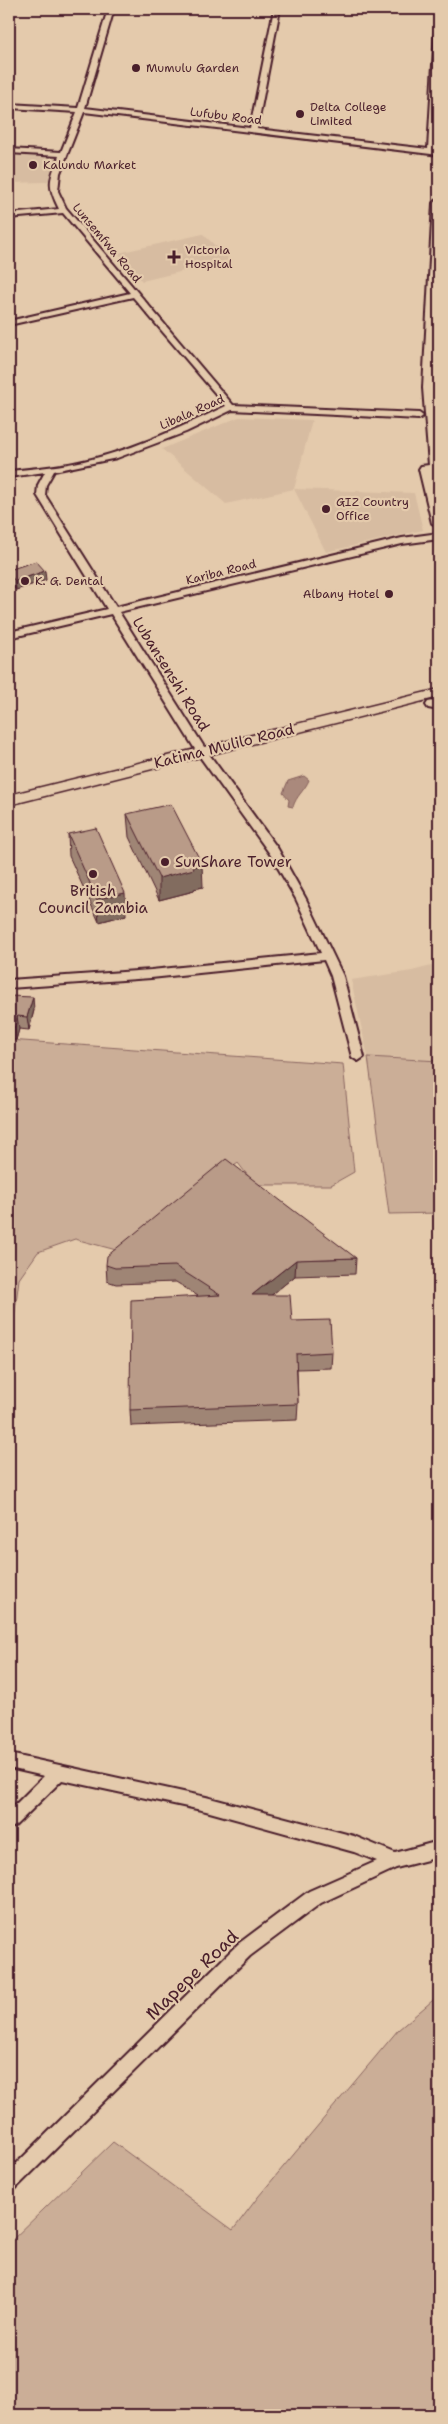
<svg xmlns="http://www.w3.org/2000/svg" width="448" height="2424" viewBox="0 0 448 2424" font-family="'Shantell Sans',sans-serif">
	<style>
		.built { fill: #d7bca1 }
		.green { fill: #cbae97; stroke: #8a6661 }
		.water { fill: #aa897b; stroke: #845f5b }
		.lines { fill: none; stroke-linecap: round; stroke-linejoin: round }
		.minor-casing { stroke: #4a1f2b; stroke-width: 4 }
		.secondary-casing { stroke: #4a1f2b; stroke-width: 3 }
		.primary-casing { stroke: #4a1f2b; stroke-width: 4 }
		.minor { fill: #e4caac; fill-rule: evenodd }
		.secondary { fill: #e4caac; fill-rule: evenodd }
		.primary { fill: #e4caac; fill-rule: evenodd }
		.wall { fill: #9f8575; stroke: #4a1f2b }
		.shaded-wall { fill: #826c5f; stroke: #4a1f2b }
		.building { fill: #b99b88; stroke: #4a1f2b }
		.poi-dot { fill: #4a1f2b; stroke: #e4caac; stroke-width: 2 }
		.labels { text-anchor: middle; stroke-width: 4.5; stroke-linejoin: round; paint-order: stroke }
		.far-poi-label { font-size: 12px; fill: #4a1f2b; stroke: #e4caac; text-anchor: start }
		.far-street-label { font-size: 12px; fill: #4a1f2b; stroke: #e4caac }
		.street-label { font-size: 15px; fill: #4a1f2b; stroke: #e4caac }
		.poi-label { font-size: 15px; fill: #4a1f2b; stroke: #e4caac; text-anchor: start }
		.near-street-label { font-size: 18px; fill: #4a1f2b; stroke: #e4caac }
	</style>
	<rect width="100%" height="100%" fill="#e4caac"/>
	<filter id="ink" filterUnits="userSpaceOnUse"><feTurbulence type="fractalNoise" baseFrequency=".02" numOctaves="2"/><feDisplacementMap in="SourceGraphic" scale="10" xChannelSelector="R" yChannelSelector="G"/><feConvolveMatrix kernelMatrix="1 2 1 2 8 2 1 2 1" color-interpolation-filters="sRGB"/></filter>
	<g filter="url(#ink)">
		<path class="built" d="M9,155L60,157L53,179L45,182L9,183Z
			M203,234L230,260L142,281L118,253Z
			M239,417L312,420L294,489L414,493L423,530L326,552L294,489L226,504L162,449Z
			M439,964V1061L368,1057L351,980L412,971Z"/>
		<path class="green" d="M9,1040L343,1064L354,1172L331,1185H255L238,1163L120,1251L75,1239L38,1252L19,1279L14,1319L9,1330Z
			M368,1057L439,1061V1213L389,1214Z
			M439,1995V2415H9V2243L113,2142L233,2230L258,2197L398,2030Z"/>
		<path class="water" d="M304,776L309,780C305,790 296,796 293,807L288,806L289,800L283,793L288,781Z"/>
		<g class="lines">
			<defs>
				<path id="minor" d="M108,9H114L85,108L250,128L274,9H280L257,129L428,149L436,14L439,12V68L435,150L439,151V155L84,112L60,173L58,191L66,208L233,405L419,413L423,416L419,419L232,410L186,432L117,458L54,471L46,485L45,495L116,607L402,538L439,533V539L402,544L119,612L206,750L278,849L306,899L343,976L364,1057L358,1061L352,1057L331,976L324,960L151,978L9,988V980L151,970L321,953L296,899L270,854L198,754L111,614L9,638V632L107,609L37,495L38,485L45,472L9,477V471C30,469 53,467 74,463C127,453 177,429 226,406L133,297L9,325V321L130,293L63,213L9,218V214L59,209C47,185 49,181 59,156L9,153V149L61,152L77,112L9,108V104L78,108Z
					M9,1754L206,1797L354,1836L395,1853L439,1841V1857L396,1868L321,1903L250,1956L15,2189L9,2192V2171L238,1944L309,1891L377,1861L354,1852L206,1811L62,1780L15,1826L9,1829V1811L44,1776L9,1768Z"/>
				<path id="secondary" d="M439,689V697L9,805V795Z"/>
				<path id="primary" d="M439,199V321L437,388L439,440V527L432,523L419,469L421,466L429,465L423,388L433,203Z
					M439,700V710L428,708L426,705L428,702Z"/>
			</defs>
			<use href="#minor" class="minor-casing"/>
			<use href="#secondary" class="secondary-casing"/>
			<use href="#primary" class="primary-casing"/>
			<use href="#minor" class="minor"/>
			<use href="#secondary" class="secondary"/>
			<use href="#primary" class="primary"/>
		</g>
		<path class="wall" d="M9,570L46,580L16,590L9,582Z
			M127,814L203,887L194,889V891L159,900L129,837Z
			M68,834L126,915L99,922L69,856Z
			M9,996L34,1010L29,1030L19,1029L16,1040H9Z
			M356,1258L355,1274L295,1276L271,1295L292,1321L332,1352L331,1368L297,1369L298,1404L297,1420L131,1426L130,1410L198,1296L176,1282L116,1284L107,1281L106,1265Z"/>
		<path class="shaded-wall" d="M45,571L46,580L16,590L15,581Z
			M202,864L203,887L194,889V891L159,900V878Z
			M125,893L126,915L99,922L97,899Z
			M33,997L34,1010L29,1030L27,1017Z
			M17,1016L19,1029L16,1040L15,1027Z
			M296,1260L295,1276L252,1311V1295Z"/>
		<path class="building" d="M36,561L45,571L15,581L9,574V570Z
			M171,804L202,864L193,867L194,869L159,878L127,814Z
			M96,828L125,893L97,899L68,834Z
			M9,996L33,997L27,1017L17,1016L15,1027H9Z
			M226,1159L356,1258L296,1260L252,1295H290L292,1321L330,1320L332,1352L296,1354L298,1404L130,1410L131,1300L220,1295L175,1266L115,1268L106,1265L107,1256Z"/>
	</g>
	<g class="poi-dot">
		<circle cx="136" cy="68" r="5"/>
		<circle cx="300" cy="114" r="5"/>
		<circle cx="33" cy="165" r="5"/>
		<path d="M171.5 249.5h5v5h5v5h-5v5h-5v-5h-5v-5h5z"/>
		<circle cx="326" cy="509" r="5"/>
		<circle cx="25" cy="581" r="5"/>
		<circle cx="389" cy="594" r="5"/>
		<circle cx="165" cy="862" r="5"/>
		<circle cx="93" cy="874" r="5"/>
	</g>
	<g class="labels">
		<g class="far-poi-label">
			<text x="146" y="72">Mumulu Garden</text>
			<text x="310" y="111">Delta College<tspan x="310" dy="14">Limited</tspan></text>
			<text x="43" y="169">Kalundu Market</text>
			<text x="185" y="254">Victoria<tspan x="185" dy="14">Hospital</tspan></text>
			<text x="336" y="506">GIZ Country<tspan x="336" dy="14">Office</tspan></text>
			<text x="35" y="585">K. G. Dental</text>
			<text x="379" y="598" text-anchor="end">Albany Hotel</text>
		</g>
		<g class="far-street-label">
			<text transform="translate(226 116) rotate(7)" y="4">Lufubu Road</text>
			<text transform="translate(107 243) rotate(50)" y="4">Lunsemfwa Road</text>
			<text transform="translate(192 412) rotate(-24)" y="4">Libala Road</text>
			<text transform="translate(221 572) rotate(-14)" y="4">Kariba Road</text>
		</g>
		<g class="street-label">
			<text transform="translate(171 674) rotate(58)" y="5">Lubansenshi Road</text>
			<text transform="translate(224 746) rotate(-14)" y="5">Katima Mulilo Road</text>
		</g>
		<g class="poi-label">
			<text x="175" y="867">SunShare Tower</text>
			<text x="93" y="896" text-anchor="middle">British<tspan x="93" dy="17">Council Zambia</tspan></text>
		</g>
		<g class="near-street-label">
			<text transform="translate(192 1975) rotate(-44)" y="6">Mapepe Road</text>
		</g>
	</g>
	<rect width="448" height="2424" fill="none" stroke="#e4caac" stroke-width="30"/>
	<rect x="15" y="15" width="418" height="2394" fill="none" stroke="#4a1f2b" stroke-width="2" filter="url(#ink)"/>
</svg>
